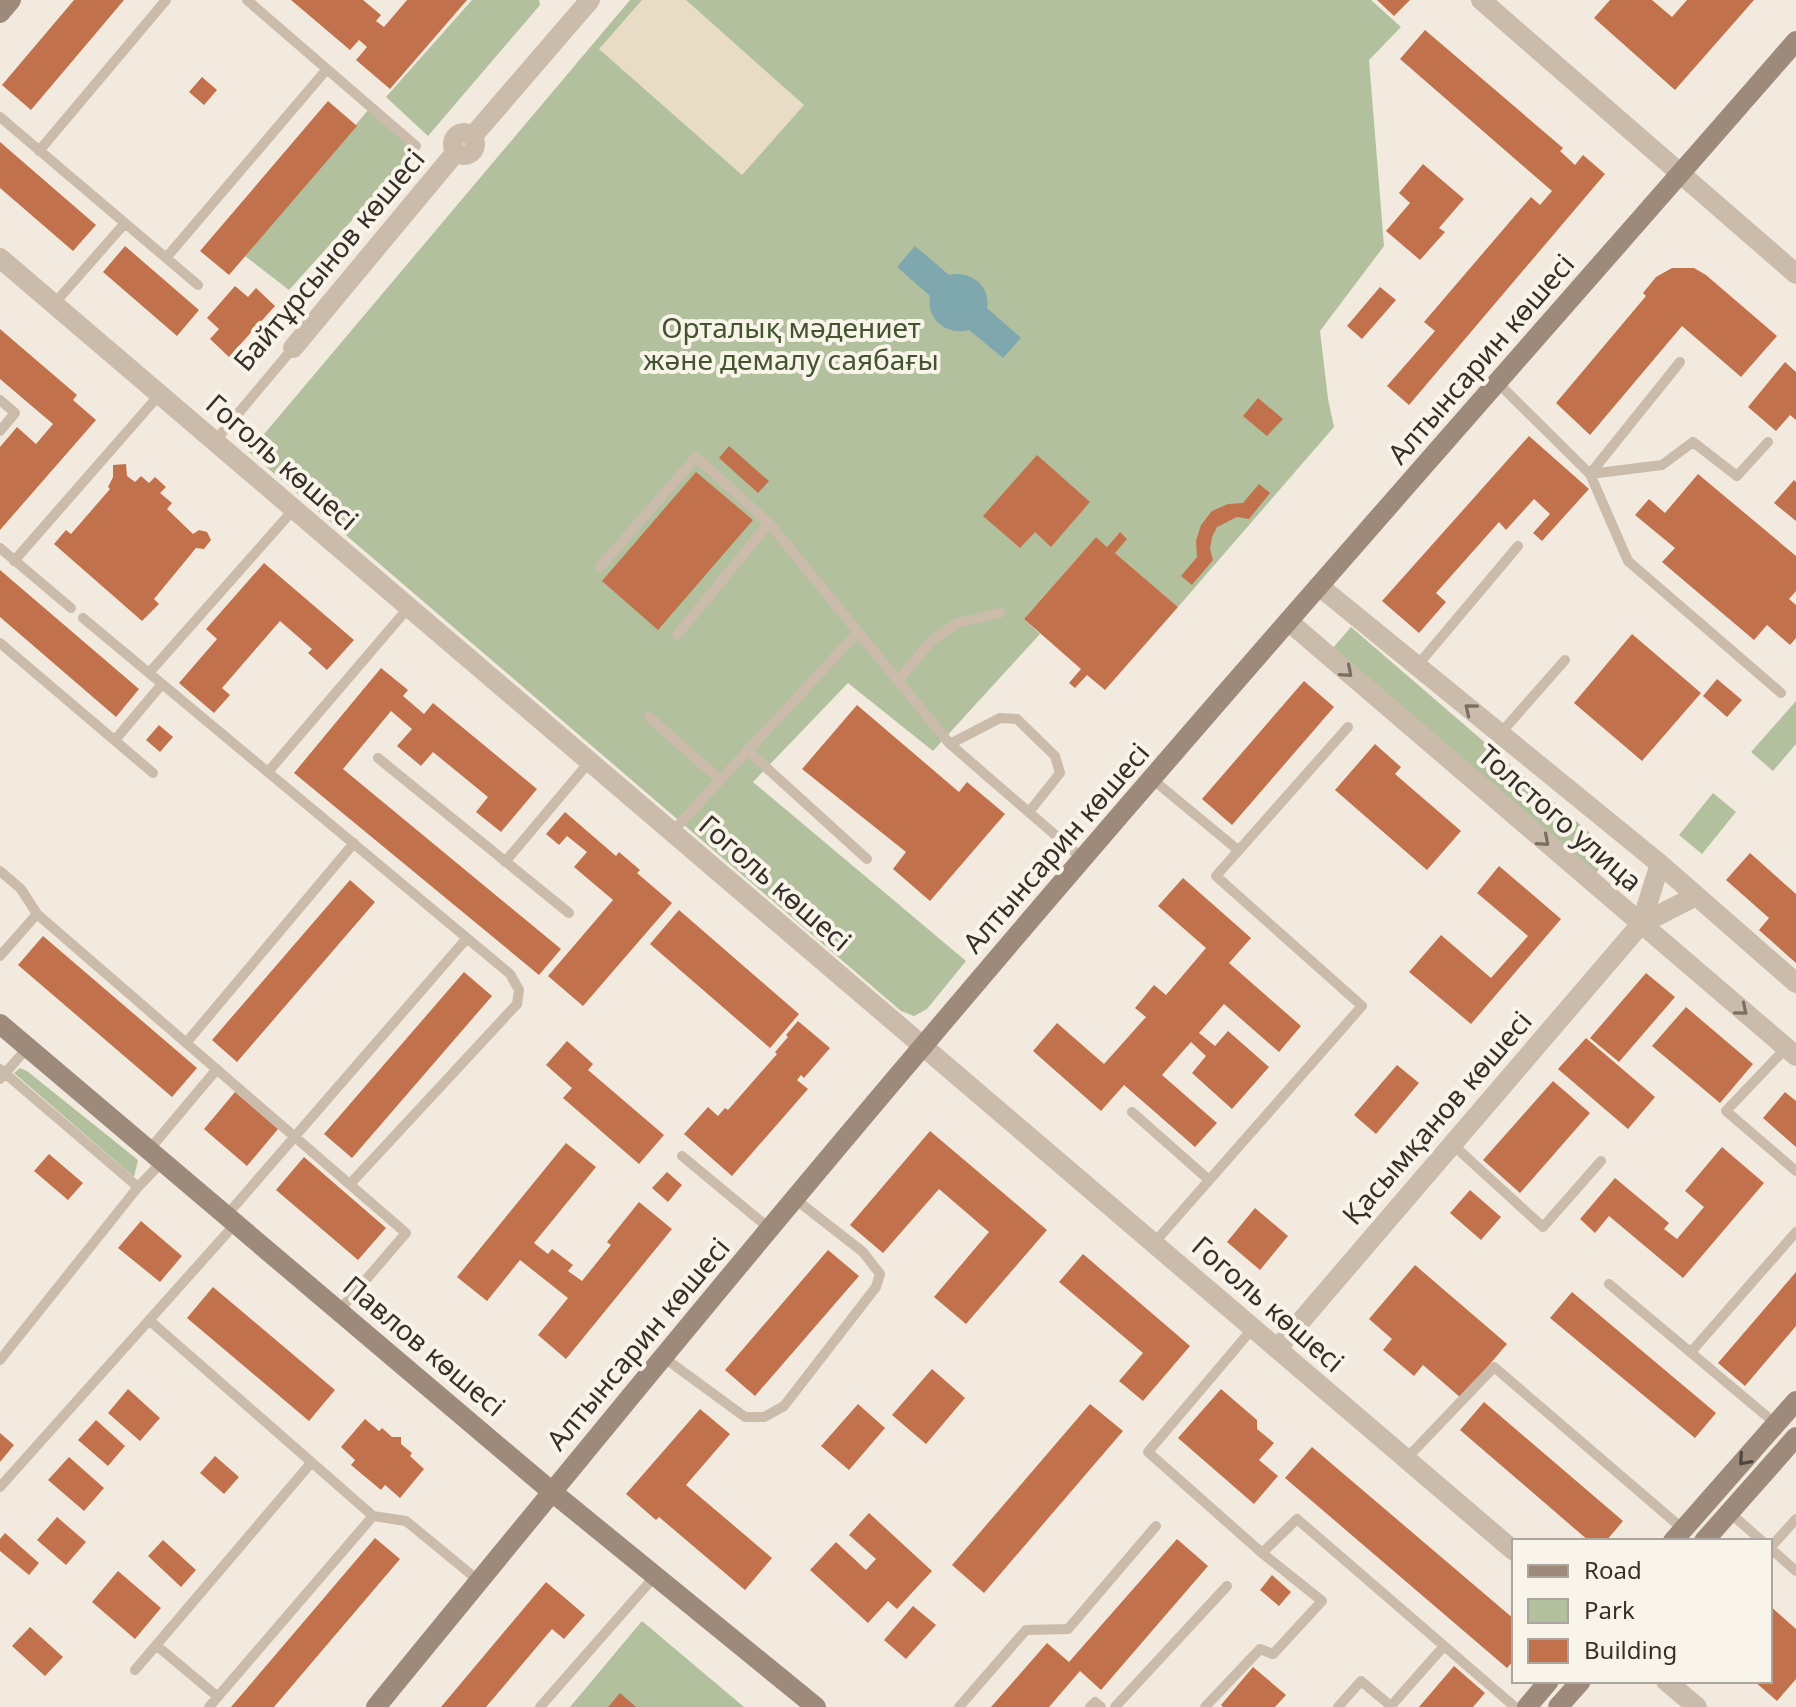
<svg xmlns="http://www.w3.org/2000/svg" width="1796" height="1707" viewBox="0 0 1796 1707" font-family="'Noto Sans',sans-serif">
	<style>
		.green { fill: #b2c09e }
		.plaza { fill: #e9dcc6 }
		.water { fill: #7ea8ae }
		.building { fill: #c1724c }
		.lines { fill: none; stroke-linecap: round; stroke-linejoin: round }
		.lane { stroke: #cabbaa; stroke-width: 10 }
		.street { stroke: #cabbaa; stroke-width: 20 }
		.secondary { stroke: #9d8a7b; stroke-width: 20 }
		.oneway { stroke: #796e63 }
		.oneway2 { stroke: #50463e }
		.labels { text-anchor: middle; stroke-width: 8; stroke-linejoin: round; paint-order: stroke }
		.street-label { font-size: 28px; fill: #372f29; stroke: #f9f4ea }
		.park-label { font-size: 28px; fill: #43552e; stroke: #f9f4ea }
	</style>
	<rect width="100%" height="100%" fill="#f2eade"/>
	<path class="green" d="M472,0H539L540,5L428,136L386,97Z
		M630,0H1371L1401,27L1369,60L1384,246L1320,331L1328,399L1334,427L1178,607L1115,553L1119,533L1107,547L1096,537L1024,619L1040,634L933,751L848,683L753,782L966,961L927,1009L914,1016L901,1011L249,452Z
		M369,109L418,147L289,290L245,256Z
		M1351,627L1613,853L1594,875L1332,649Z
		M1796,701V744L1773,771L1751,752Z
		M1713,793L1736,812L1702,854L1679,835Z
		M20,1068L27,1071L138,1160L134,1177L14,1073Z
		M642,1621L744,1707H570Z"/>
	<path class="plaza" d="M642,0H686L804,105L742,175L599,49Z"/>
	<path class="water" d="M915,246L949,275C970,270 991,286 987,308L1021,338L1003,358L969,330C947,336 926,320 930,296L897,267Z"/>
	<path class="building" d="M74,0H124L31,110L2,85Z
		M291,0H363L381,15L376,21L384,27L407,0H467L390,89L356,60L367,47L359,40L350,50Z
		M1377,0H1410L1394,16Z
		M1610,0H1652L1672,17L1687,0H1754L1675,90L1594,18Z
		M1425,30L1563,148L1560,151L1575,165L1583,155L1605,174L1409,405L1387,386L1435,331L1424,322L1531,197L1540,205L1552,191L1400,59Z
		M202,77L217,90L204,105L189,92Z
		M328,101L357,126L229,275L200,251Z
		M0,142L96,225L73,251L0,188Z
		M1423,164L1464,199L1439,228L1445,232L1420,260L1386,231L1410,203L1399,193Z
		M125,246L199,310L177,336L103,272Z
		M1672,268H1694L1706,275L1777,336L1741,377L1682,326L1590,435L1556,403L1646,296L1643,293L1656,277Z
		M235,286L248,297L256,288L275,306L229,357L210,339L219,329L207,318Z
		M1380,287L1396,300L1362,339L1347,326Z
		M0,329L77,395L73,400L96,420L0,530V447L17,427L36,444L53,424L0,379Z
		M1785,362L1796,372V420L1790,415L1776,431L1748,407Z
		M1258,398L1283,419L1267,436L1243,416Z
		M1529,436L1589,489L1542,541L1533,533L1550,514L1534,499L1506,530L1499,522L1436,593L1446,602L1419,633L1382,601Z
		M729,446L769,481L758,493L719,458Z
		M1037,455L1090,502L1051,547L1035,532L1020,548L983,516Z
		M126,464L127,476L135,482L141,476L149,483L155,477L166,487L160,493L172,503L167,509L193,534L199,530L207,532L211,540L204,549L196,548L154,599L159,604L142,621L54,544L66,530L71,534L110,489L108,487L113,477V465Z
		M696,472L753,520L658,630L602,581Z
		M1698,474L1796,556V591L1789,599L1796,605V638L1790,645L1767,625L1754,640L1662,562L1675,548L1635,515L1649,499L1665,513Z
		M1794,480L1796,482V521L1774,503Z
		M1259,484L1270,493L1249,519L1237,517L1217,527L1212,537L1210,549L1213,560L1192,585L1181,576L1197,557L1196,541L1201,525L1212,511L1228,504L1243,503Z
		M1120,532L1127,539L1115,553L1178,607L1105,690L1087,675L1075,688L1069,683L1081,669L1024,619L1096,537L1107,547Z
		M264,563L354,640L327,670L308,653L312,649L280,621L222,688L230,695L214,713L179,683L217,639L206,629Z
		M0,570L139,689L116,717L0,617Z
		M1632,634L1701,693L1642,761L1574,703Z
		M381,668L408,690L403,696L424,714L433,703L537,789L501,832L476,812L488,797L433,752L421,766L397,746L412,729L391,711L343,769L561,949L539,975L294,773Z
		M1717,679L1742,700L1727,717L1703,696Z
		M1304,681L1334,707L1232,825L1202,799Z
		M857,705L959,792L967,782L1005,814L930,901L893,869L906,852L802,769Z
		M159,725L173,737L160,752L146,740Z
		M1375,744L1401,767L1395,774L1461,831L1427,870L1335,790Z
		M565,812L616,856L619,852L640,870L637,873L672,903L583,1006L548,976L613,900L574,867L587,852L567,836L559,845L546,834Z
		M1750,853L1796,894V963L1759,930L1769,918L1726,880Z
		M1499,866L1561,919L1471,1024L1409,972L1441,935L1491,978L1528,936L1477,893Z
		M1183,878L1251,938L1229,963L1301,1026L1279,1052L1224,1004L1199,1033L1215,1046L1228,1031L1269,1067L1232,1109L1192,1073L1206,1056L1191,1042L1162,1075L1217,1123L1195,1147L1124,1085L1101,1111L1033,1051L1057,1023L1104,1064L1146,1017L1135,1008L1154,985L1166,995L1206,948L1158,906Z
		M350,880L375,902L237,1062L212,1040Z
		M679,910L799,1014L770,1048L650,944Z
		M43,936L197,1068L172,1097L18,965Z
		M464,972L492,996L352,1158L324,1134Z
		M1646,973L1675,997L1619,1062L1590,1038Z
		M1686,1007L1753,1064L1720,1103L1652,1046Z
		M798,1021L830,1048L804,1078L801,1075L797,1080L808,1089L732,1176L684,1134L708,1107L718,1116L725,1108L728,1110L777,1054L775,1052L788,1037L786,1035Z
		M1586,1038L1655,1097L1628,1129L1558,1069Z
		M567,1041L593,1064L588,1070L664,1135L639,1164L563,1098L572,1088L546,1065Z
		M1397,1065L1419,1083L1376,1134L1354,1115Z
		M1553,1081L1590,1113L1520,1193L1483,1160Z
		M235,1092L278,1129L247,1166L204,1129Z
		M1785,1092L1796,1101V1147L1763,1118Z
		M930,1131L1047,1230L966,1324L934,1297L989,1232L939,1189L883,1253L850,1225Z
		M566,1143L596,1167L534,1243L548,1254L552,1249L573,1265L568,1271L582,1281L611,1245L607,1242L639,1202L672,1229L566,1359L538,1335L568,1298L520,1260L487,1301L457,1277Z
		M1722,1147L1764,1183L1683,1278L1609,1216L1595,1233L1580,1219L1615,1178L1669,1223L1664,1229L1677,1239L1704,1207L1685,1191Z
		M49,1154L83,1183L68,1200L34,1171Z
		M304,1157L386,1228L358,1260L276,1190Z
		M667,1172L682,1185L668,1202L652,1188Z
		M1470,1190L1501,1217L1481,1240L1450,1213Z
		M1255,1208L1288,1236L1260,1270L1227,1242Z
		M141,1221L182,1256L160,1282L118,1248Z
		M828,1250L859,1276L755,1396L725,1370Z
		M1083,1254L1190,1346L1143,1401L1119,1381L1143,1353L1059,1282Z
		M1415,1265L1507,1344L1461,1398L1423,1365L1414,1376L1383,1350L1392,1339L1369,1319Z
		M1796,1272V1326L1745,1386L1718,1363Z
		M213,1287L335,1390L309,1421L187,1318Z
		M1572,1292L1716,1413L1695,1438L1550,1318Z
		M932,1369L965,1398L926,1444L892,1415Z
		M128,1389L160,1418L140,1441L108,1413Z
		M1221,1389L1257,1420V1429L1274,1443L1259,1460L1278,1476L1254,1504L1178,1438Z
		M1484,1402L1623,1521L1606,1541H1589L1460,1430Z
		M858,1404L885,1428L849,1470L821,1446Z
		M1090,1404L1123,1431L984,1593L952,1565Z
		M700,1409L730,1434L686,1485L772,1558L745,1590L659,1517L656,1520L626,1494Z
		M365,1419L379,1431L382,1428L392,1437H401V1444L412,1453L410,1456L424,1469L400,1498L385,1485L381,1490L351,1465L355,1460L341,1447Z
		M96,1420L125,1446L108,1466L78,1440Z
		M0,1433L14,1445L0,1462Z
		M1312,1447L1514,1619V1660L1507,1668L1285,1478Z
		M215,1456L239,1477L224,1494L200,1473Z
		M69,1457L104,1488L84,1511L48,1480Z
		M869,1513L932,1571L897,1609L888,1601L868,1623L810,1570L836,1542L866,1570L876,1559L849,1535Z
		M57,1517L86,1542L66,1565L37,1540Z
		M5,1533L39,1563L29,1575L0,1551V1539Z
		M375,1538L400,1559L274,1707H231Z
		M1177,1539L1208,1566L1101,1690L1080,1671L1049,1707H991L1047,1643L1069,1662Z
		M163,1540L196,1570L181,1587L148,1556Z
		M118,1571L161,1608L135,1639L92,1602Z
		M1272,1575L1291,1592L1279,1606L1260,1590Z
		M546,1582L585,1615L564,1639L552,1629L486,1707H441Z
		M913,1606L936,1625L906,1659L884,1640Z
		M1770,1606L1796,1629V1679L1777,1701L1754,1681H1770Z
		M30,1627L63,1657L45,1676L12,1646Z
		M1454,1666L1485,1693L1473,1707H1419Z
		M1253,1667L1286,1695L1275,1707H1223L1221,1705Z
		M620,1693L636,1707H608Z"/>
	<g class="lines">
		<path class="lane" d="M247,0L416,146
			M0,117L198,285
			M39,151L166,0
			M166,258L327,69
			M54,304L125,223
			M1497,382L1590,474L1628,561L1781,693
			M0,400L15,413L0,431
			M215,441L293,348
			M1590,474L1662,465L1693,442L1737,476L1768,442
			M1590,474L1680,362
			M0,548L71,608
			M14,561L160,394
			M600,567L696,457L769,523L858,632L672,832
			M83,618L510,974L519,990L517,1004L350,1184
			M858,632L950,744L1083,859
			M677,635L769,523
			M0,643L153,773
			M1417,666L1518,546
			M149,673L294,509
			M898,681L930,642L957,623L1000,613
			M649,717L720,780
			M1500,734L1565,660
			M115,740L162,684
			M950,744L1000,718L1017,719L1055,756L1060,773L1029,812
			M747,750L867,859
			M378,758L569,913
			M268,772L409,607
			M1152,779L1238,850
			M505,862L590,761
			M0,871L21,889L37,914L406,1233L339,1311
			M0,956L37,914
			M186,1043L354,843
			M1786,1048L1726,1111L1796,1171
			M0,1069L138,1187
			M0,1079L28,1047
			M1132,1112L1209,1180
			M1451,1143L1543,1227L1601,1161
			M149,1150L217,1069
			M682,1156L770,1229
			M226,1216L467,938
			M1154,1243L1362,1006L1216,876L1348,727
			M1609,1284L1776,1424
			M149,1320L373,1516L406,1521L479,1581
			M1253,1328L1148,1452L1262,1553L1297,1519L1515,1707
			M1691,1352L1796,1232
			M663,1357L745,1417H764L784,1406L876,1287L880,1274L863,1252L795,1199
			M0,1360L138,1187L162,1162
			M1406,1459L1494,1367L1683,1529
			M0,1487L236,1223
			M1729,1512L1762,1541
			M1770,1548L1796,1519
			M1770,1548L1796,1571
			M156,1645L218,1697
			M135,1670L311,1463
			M209,1707L373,1516
			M540,1707L655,1576
			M959,1707L1026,1630L1068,1629L1156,1526
			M1090,1707L1095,1702L1101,1707
			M1115,1707L1227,1586
			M1205,1707L1260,1649L1273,1654L1322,1601L1262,1553
			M1338,1707L1361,1681L1391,1706L1444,1646"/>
		<path class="street" d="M1481,0L1796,274
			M453 144a11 11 0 1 1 22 0a11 11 0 1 1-22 0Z
			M472,137L590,0
			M0,258L1514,1551
			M293,348L456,152
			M1319,586L1660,864L1796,983
			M1288,621L1796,1056
			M1641,924L1660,864
			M1277,1349L1641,924L1696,896
			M1666,1681L1697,1707"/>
		<path class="secondary" d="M0,13L11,0
			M0,1024L551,1491L816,1707
			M1673,1541L1796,1401
			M1704,1541L1796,1437
			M376,1707C557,1486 738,1264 923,1046C1209,707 1504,376 1796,41
			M1527,1707L1549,1681
			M1558,1707L1581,1681"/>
	</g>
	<defs><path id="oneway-chevron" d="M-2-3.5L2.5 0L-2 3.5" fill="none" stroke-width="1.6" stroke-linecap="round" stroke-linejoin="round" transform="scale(2)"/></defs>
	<g class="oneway">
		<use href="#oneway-chevron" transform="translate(1347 672) rotate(41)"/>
		<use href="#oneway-chevron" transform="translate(1470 709) rotate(-141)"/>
		<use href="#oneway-chevron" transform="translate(1544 841) rotate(41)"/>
		<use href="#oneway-chevron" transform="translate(1742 1010) rotate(40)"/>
	</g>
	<use class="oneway2" href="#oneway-chevron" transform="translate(1744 1460) rotate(131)"/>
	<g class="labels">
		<g class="street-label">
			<text transform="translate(329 260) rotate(-50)" y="10">Байтұрсынов көшесі</text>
			<text transform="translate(1481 359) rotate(-49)" y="10">Алтынсарин көшесі</text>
			<text transform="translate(282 462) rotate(41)" y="10">Гоголь көшесі</text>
			<text transform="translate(1560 818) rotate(41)" y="10">Толстого улица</text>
			<text transform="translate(1056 848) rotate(-49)" y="10">Алтынсарин көшесі</text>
			<text transform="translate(775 883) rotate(41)" y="10">Гоголь көшесі</text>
			<text transform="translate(1437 1118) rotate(-49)" y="10">Қасымқанов көшесі</text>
			<text transform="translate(1268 1304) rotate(41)" y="10">Гоголь көшесі</text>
			<text transform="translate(638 1344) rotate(-50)" y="10">Алтынсарин көшесі</text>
			<text transform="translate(424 1346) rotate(40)" y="10">Павлов көшесі</text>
		</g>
		<g class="park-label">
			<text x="791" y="338">Орталық мәдениет<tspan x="791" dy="32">және демалу саябағы</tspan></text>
		</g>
	</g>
	<rect x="1512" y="1539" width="260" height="144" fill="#f9f4ea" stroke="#aba59d" stroke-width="2"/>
	<rect x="1528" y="1565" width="40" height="12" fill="#9d8a7b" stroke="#aba59d" stroke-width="2"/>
	<text x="1584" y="1579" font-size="24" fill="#372f29">Road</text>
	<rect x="1528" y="1599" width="40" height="24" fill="#b2c09e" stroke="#aba59d" stroke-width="2"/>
	<text x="1584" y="1619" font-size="24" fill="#372f29">Park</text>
	<rect x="1528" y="1639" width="40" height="24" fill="#c1724c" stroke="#aba59d" stroke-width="2"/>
	<text x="1584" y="1659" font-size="24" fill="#372f29">Building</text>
</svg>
